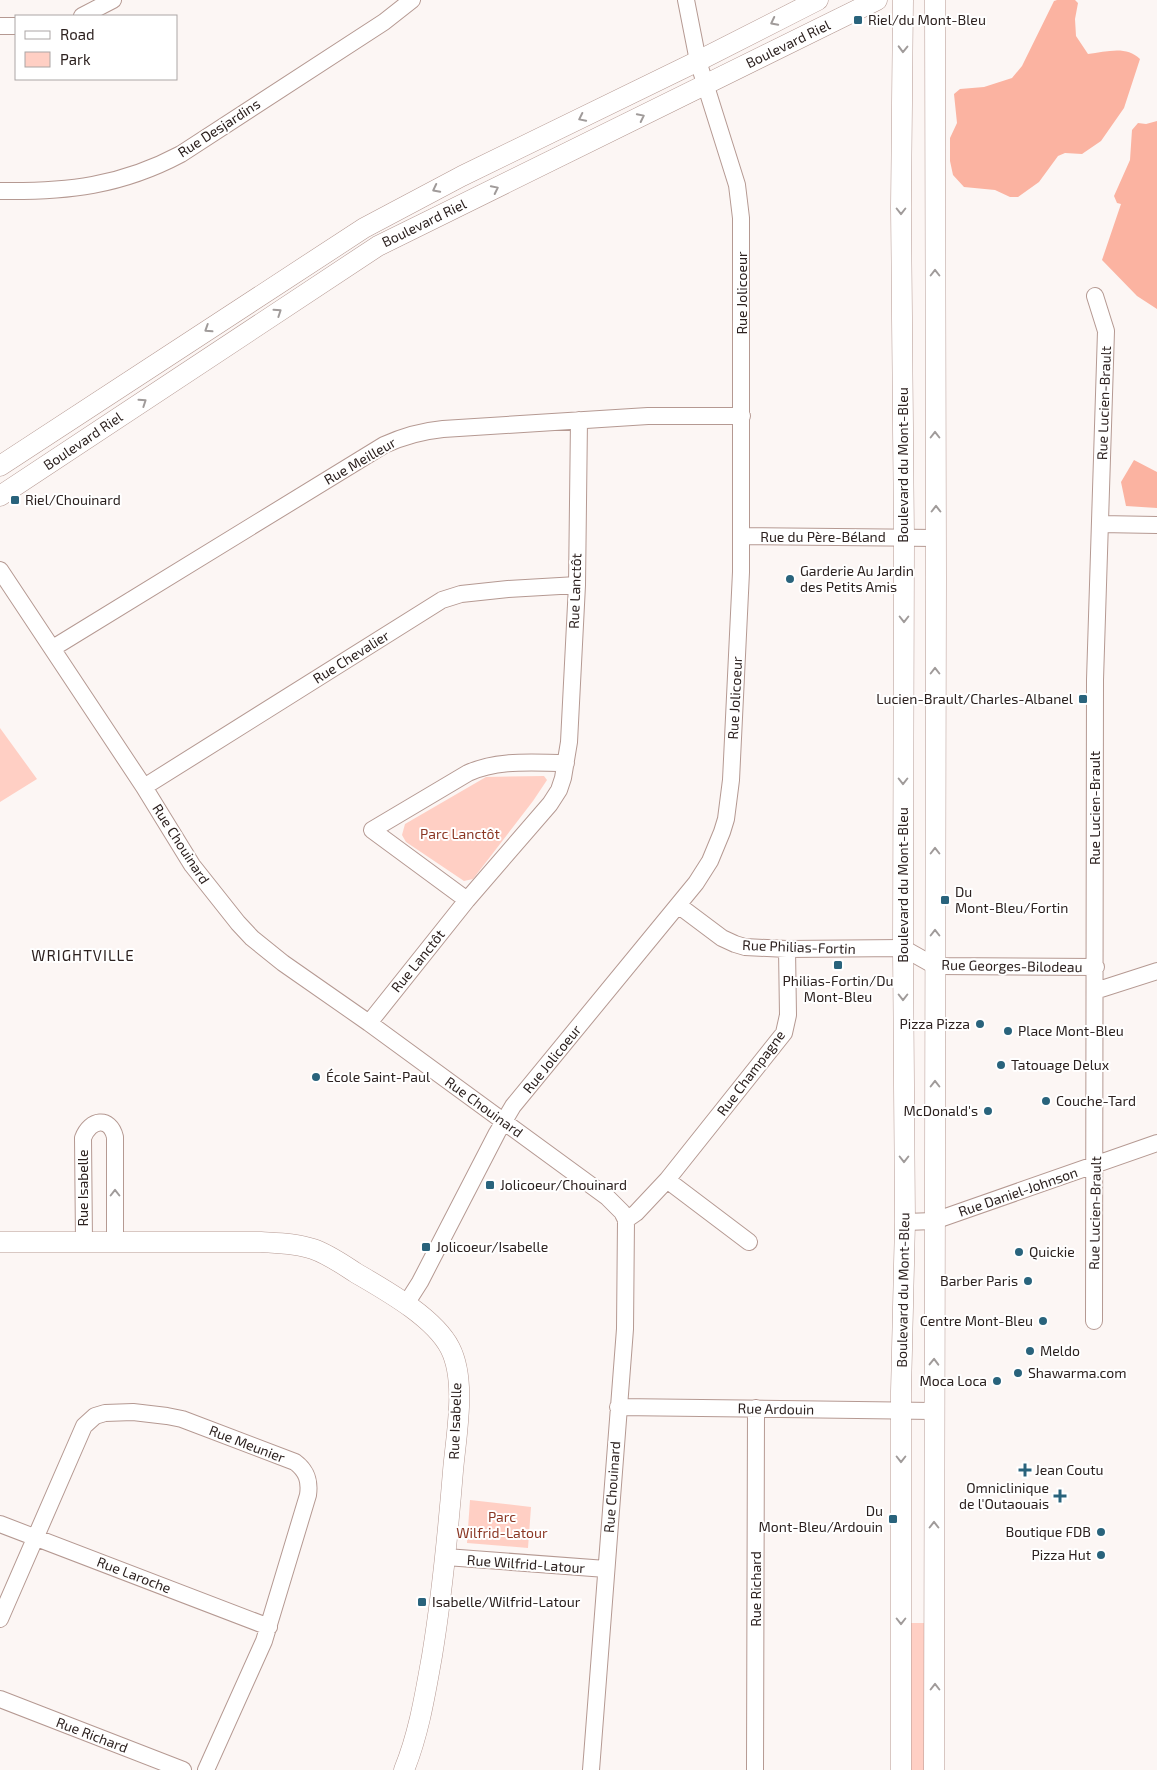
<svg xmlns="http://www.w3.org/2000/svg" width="1157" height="1770" viewBox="0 0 1157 1770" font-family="'Exo 2',sans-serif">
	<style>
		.green { fill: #ffcfc4 }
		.forest { fill: #fbb3a1 }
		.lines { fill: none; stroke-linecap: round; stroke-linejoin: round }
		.minor-casing { stroke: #b59992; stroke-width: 18 }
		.tertiary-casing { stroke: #b59992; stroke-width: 21 }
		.minor { stroke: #fff; stroke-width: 16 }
		.tertiary { stroke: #fff; stroke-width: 20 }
		.oneway { stroke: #a09b9a }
		.poi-dot { fill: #29637c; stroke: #fff; stroke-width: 2 }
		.labels { text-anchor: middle; stroke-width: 4; stroke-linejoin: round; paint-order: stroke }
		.poi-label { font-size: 14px; fill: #2c211f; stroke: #fff; text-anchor: start }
		.street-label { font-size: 14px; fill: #2c211f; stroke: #fff }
		.park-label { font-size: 14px; fill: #8b3724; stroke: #fff }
		.neighbourhood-label { font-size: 15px; letter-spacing: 1px; fill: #2c211f; stroke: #fff }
	</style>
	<rect width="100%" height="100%" fill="#fcf6f4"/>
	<path class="green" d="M0,728L37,779L0,802Z
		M544,776L547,780L533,801L473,879L464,881L406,842L402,835L405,824L486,777Z
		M470,1500L531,1507L528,1548L467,1543Z
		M909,1623H926L927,1770H910Z"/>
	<path class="forest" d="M1057,0H1075L1078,3L1075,19L1076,36L1088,54C1106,52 1126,45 1140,59L1124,108L1101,141L1082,154L1065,153L1058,156L1039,182L1018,197H1010L995,190L964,187L953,175L950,161V138L957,123L954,94L960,89L984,87L1012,78L1022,66L1054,1Z
		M1157,121V309L1137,296L1102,260L1121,204L1117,203L1114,196L1130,160L1132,130L1138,123L1146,124Z
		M1134,460L1157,472V508L1126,506L1121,482Z"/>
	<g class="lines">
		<defs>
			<path id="minor" d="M82,16L113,0
				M0,26H16
				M0,191C67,192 121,186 181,154L384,22L412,0
				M1100,524L1157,525
				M741,536L936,538
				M0,570L144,787L192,865L238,923L252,938L283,963L369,1023L607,1197L622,1212L626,1220L625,1329L591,1770
				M53,648L384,445C404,436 422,431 443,429L648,416H742
				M144,787L442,600L461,594L508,589L577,585
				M467,900L372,830L468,773C499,759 533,763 566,763
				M678,905L722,938L735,944L745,947L787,949L903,948L935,966L1096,967
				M1095,991L1157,971
				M369,1023L467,900L550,804L559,790L563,778L569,742L577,585L579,420
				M667,1180L749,1242
				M626,1220L636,1213L667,1180L784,1033L788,1015L787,949
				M905,1222L934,1221L1157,1143
				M84,1242L83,1138C90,1119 110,1116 115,1137V1242
				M406,1304L420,1282L497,1133L513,1106L696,883L710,861L722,832L726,819L731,780L741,572V218L737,185L698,61L686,0
				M1094,1321L1095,680L1106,331L1095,296
				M618,1407L933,1411
				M0,1524L269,1627
				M446,1557L606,1569
				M0,1619L84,1426L95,1416L105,1413L133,1412L167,1416L182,1419L295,1462C307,1471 310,1481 308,1495L264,1641L206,1770
				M0,1699L183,1770
				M755,1770L756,1408"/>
			<path id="tertiary" d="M0,466L364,228L462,176L698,61L818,0
				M0,496L378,246L877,0
				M0,1242H261C278,1243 296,1243 313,1249C328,1254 342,1264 356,1273C385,1290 434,1317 450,1348C467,1381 456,1435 453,1471C448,1533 442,1595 432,1656C425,1695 419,1733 404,1770
				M901,1770V1392L905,1222L903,948L904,538L901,207L903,0
				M934,1770L936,576L935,0"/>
		</defs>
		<use href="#minor" class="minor-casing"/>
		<use href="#tertiary" class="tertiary-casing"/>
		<use href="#minor" class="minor"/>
		<use href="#tertiary" class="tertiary"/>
	</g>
	<defs><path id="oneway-chevron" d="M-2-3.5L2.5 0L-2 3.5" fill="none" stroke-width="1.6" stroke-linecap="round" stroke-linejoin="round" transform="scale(1.25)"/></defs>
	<g class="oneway">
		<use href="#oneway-chevron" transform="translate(774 22) rotate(153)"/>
		<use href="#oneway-chevron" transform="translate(903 49) rotate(91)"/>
		<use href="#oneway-chevron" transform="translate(641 117) rotate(-26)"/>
		<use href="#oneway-chevron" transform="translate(582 118) rotate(154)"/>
		<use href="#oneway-chevron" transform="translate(436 189) rotate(153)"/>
		<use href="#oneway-chevron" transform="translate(495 189) rotate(-26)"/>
		<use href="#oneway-chevron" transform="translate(901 211) rotate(90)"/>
		<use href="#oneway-chevron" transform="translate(935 273) rotate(-90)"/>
		<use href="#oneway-chevron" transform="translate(278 312) rotate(-34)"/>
		<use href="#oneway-chevron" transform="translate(208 329) rotate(147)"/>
		<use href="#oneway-chevron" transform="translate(143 402) rotate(-34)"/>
		<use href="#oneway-chevron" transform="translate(935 435) rotate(-90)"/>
		<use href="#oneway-chevron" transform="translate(936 509) rotate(-90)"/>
		<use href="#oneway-chevron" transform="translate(904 619) rotate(90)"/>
		<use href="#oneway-chevron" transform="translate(935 671) rotate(-90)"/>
		<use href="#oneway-chevron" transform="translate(903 781) rotate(90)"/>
		<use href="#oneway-chevron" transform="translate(935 851) rotate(-90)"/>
		<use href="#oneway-chevron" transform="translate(935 933) rotate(-90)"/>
		<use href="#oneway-chevron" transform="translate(903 997) rotate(90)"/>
		<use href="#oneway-chevron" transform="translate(935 1084) rotate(-90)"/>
		<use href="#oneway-chevron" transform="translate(904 1159) rotate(90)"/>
		<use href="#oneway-chevron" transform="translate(115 1193) rotate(-90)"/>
		<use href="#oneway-chevron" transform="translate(934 1362) rotate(-89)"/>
		<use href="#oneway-chevron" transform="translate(901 1459) rotate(90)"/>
		<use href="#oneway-chevron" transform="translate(934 1525) rotate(-90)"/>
		<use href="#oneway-chevron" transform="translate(901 1621) rotate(90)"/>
		<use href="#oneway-chevron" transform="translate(935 1687) rotate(-90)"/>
	</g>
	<g class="poi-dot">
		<rect x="853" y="15" width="10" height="10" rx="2.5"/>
		<rect x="10" y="495" width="10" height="10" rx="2.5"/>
		<circle cx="790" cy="579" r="5"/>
		<rect x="1078" y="694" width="10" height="10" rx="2.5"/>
		<rect x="940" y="895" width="10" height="10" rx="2.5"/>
		<rect x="833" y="960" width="10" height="10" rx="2.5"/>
		<circle cx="980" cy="1024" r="5"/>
		<circle cx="1008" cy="1031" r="5"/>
		<circle cx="1001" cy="1065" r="5"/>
		<circle cx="316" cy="1077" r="5"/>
		<circle cx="1046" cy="1101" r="5"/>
		<circle cx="988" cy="1111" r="5"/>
		<rect x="485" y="1180" width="10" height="10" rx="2.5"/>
		<rect x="421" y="1242" width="10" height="10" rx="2.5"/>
		<circle cx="1019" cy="1252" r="5"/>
		<circle cx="1028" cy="1281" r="5"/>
		<circle cx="1043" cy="1321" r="5"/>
		<circle cx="1030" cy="1351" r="5"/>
		<circle cx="1018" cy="1373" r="5"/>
		<circle cx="997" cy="1381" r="5"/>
		<path d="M1022.5 1462.5h5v5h5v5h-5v5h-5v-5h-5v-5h5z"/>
		<path d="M1057.5 1488.5h5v5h5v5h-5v5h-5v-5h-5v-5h5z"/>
		<rect x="888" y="1514" width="10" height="10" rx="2.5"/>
		<circle cx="1101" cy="1532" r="5"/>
		<circle cx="1101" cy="1555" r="5"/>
		<rect x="417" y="1597" width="10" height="10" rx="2.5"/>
	</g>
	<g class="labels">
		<g class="poi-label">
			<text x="868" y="25">Riel/du Mont-Bleu</text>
			<text x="25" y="505">Riel/Chouinard</text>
			<text x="800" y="576">Garderie Au Jardin<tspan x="800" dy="16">des Petits Amis</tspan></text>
			<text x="1073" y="704" text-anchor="end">Lucien-Brault/Charles-Albanel</text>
			<text x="955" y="897">Du<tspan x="955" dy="16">Mont-Bleu/Fortin</tspan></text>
			<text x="838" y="986" text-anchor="middle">Philias-Fortin/Du<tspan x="838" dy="16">Mont-Bleu</tspan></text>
			<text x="970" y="1029" text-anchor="end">Pizza Pizza</text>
			<text x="1018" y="1036">Place Mont-Bleu</text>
			<text x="1011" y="1070">Tatouage Delux</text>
			<text x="326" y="1082">École Saint-Paul</text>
			<text x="1056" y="1106">Couche-Tard</text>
			<text x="978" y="1116" text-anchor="end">McDonald's</text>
			<text x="500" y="1190">Jolicoeur/Chouinard</text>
			<text x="436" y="1252">Jolicoeur/Isabelle</text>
			<text x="1029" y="1257">Quickie</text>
			<text x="1018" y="1286" text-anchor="end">Barber Paris</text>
			<text x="1033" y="1326" text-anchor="end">Centre Mont-Bleu</text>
			<text x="1040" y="1356">Meldo</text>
			<text x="1028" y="1378">Shawarma.com</text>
			<text x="987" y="1386" text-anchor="end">Moca Loca</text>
			<text x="1035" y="1475">Jean Coutu</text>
			<text x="1049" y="1493" text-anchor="end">Omniclinique<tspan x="1049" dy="16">de l'Outaouais</tspan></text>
			<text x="883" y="1516" text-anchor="end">Du<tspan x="883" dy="16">Mont-Bleu/Ardouin</tspan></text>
			<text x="1091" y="1537" text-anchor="end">Boutique FDB</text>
			<text x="1091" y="1560" text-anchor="end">Pizza Hut</text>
			<text x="432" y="1607">Isabelle/Wilfrid-Latour</text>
		</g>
		<g class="street-label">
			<text transform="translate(788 44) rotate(-26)" y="5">Boulevard Riel</text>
			<text transform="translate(219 128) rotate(-33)" y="5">Rue Desjardins</text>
			<text transform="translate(424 223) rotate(-26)" y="5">Boulevard Riel</text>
			<text transform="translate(742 293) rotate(-90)" y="5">Rue Jolicoeur</text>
			<text transform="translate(1104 403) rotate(-88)" y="5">Rue Lucien-Brault</text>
			<text transform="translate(83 441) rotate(-34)" y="5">Boulevard Riel</text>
			<text transform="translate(360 461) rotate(-30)" y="5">Rue Meilleur</text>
			<text transform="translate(903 465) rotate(-90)" y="5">Boulevard du Mont-Bleu</text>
			<text x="823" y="542">Rue du Père-Béland</text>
			<text transform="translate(575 591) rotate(-88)" y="5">Rue Lanctôt</text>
			<text transform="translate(351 657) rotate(-32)" y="5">Rue Chevalier</text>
			<text transform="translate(735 698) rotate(-87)" y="5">Rue Jolicoeur</text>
			<text transform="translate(1095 808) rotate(-90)" y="5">Rue Lucien-Brault</text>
			<text transform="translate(181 844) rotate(57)" y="5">Rue Chouinard</text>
			<text transform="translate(903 885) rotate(-90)" y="5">Boulevard du Mont-Bleu</text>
			<text transform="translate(799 947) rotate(2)" y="5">Rue Philias-Fortin</text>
			<text transform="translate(418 961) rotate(-51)" y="5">Rue Lanctôt</text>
			<text transform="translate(1012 966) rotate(1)" y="5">Rue Georges-Bilodeau</text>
			<text transform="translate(552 1059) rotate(-51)" y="5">Rue Jolicoeur</text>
			<text transform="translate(751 1073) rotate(-53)" y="5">Rue Champagne</text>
			<text transform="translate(484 1107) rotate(36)" y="5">Rue Chouinard</text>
			<text transform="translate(83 1188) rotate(-90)" y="5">Rue Isabelle</text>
			<text transform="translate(1018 1192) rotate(-19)" y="5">Rue Daniel-Johnson</text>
			<text transform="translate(1095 1213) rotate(-89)" y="5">Rue Lucien-Brault</text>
			<text transform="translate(903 1290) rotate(-89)" y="5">Boulevard du Mont-Bleu</text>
			<text transform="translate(776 1409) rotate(1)" y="5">Rue Ardouin</text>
			<text transform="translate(455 1421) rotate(-88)" y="5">Rue Isabelle</text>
			<text transform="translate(247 1444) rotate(21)" y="5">Rue Meunier</text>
			<text transform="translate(612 1487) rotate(-86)" y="5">Rue Chouinard</text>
			<text transform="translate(526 1564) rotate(4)" y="5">Rue Wilfrid-Latour</text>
			<text transform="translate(134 1575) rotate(21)" y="5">Rue Laroche</text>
			<text transform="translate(756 1589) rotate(-90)" y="5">Rue Richard</text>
			<text transform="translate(92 1735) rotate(21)" y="5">Rue Richard</text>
		</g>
		<g class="park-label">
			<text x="460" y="839">Parc Lanctôt</text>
			<text x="502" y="1522">Parc<tspan x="502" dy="16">Wilfrid-Latour</tspan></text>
		</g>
		<g class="neighbourhood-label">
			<text x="83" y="961">WRIGHTVILLE</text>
		</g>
	</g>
	<rect x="15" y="15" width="162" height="65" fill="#ffffff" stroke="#aba6a5"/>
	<rect x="25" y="31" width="25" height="8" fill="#ffffff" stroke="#aba6a5"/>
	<text x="60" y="40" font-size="15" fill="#2c211f">Road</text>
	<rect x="25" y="52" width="25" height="15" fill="#ffcfc4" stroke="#aba6a5"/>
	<text x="60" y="65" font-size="15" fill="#2c211f">Park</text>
</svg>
